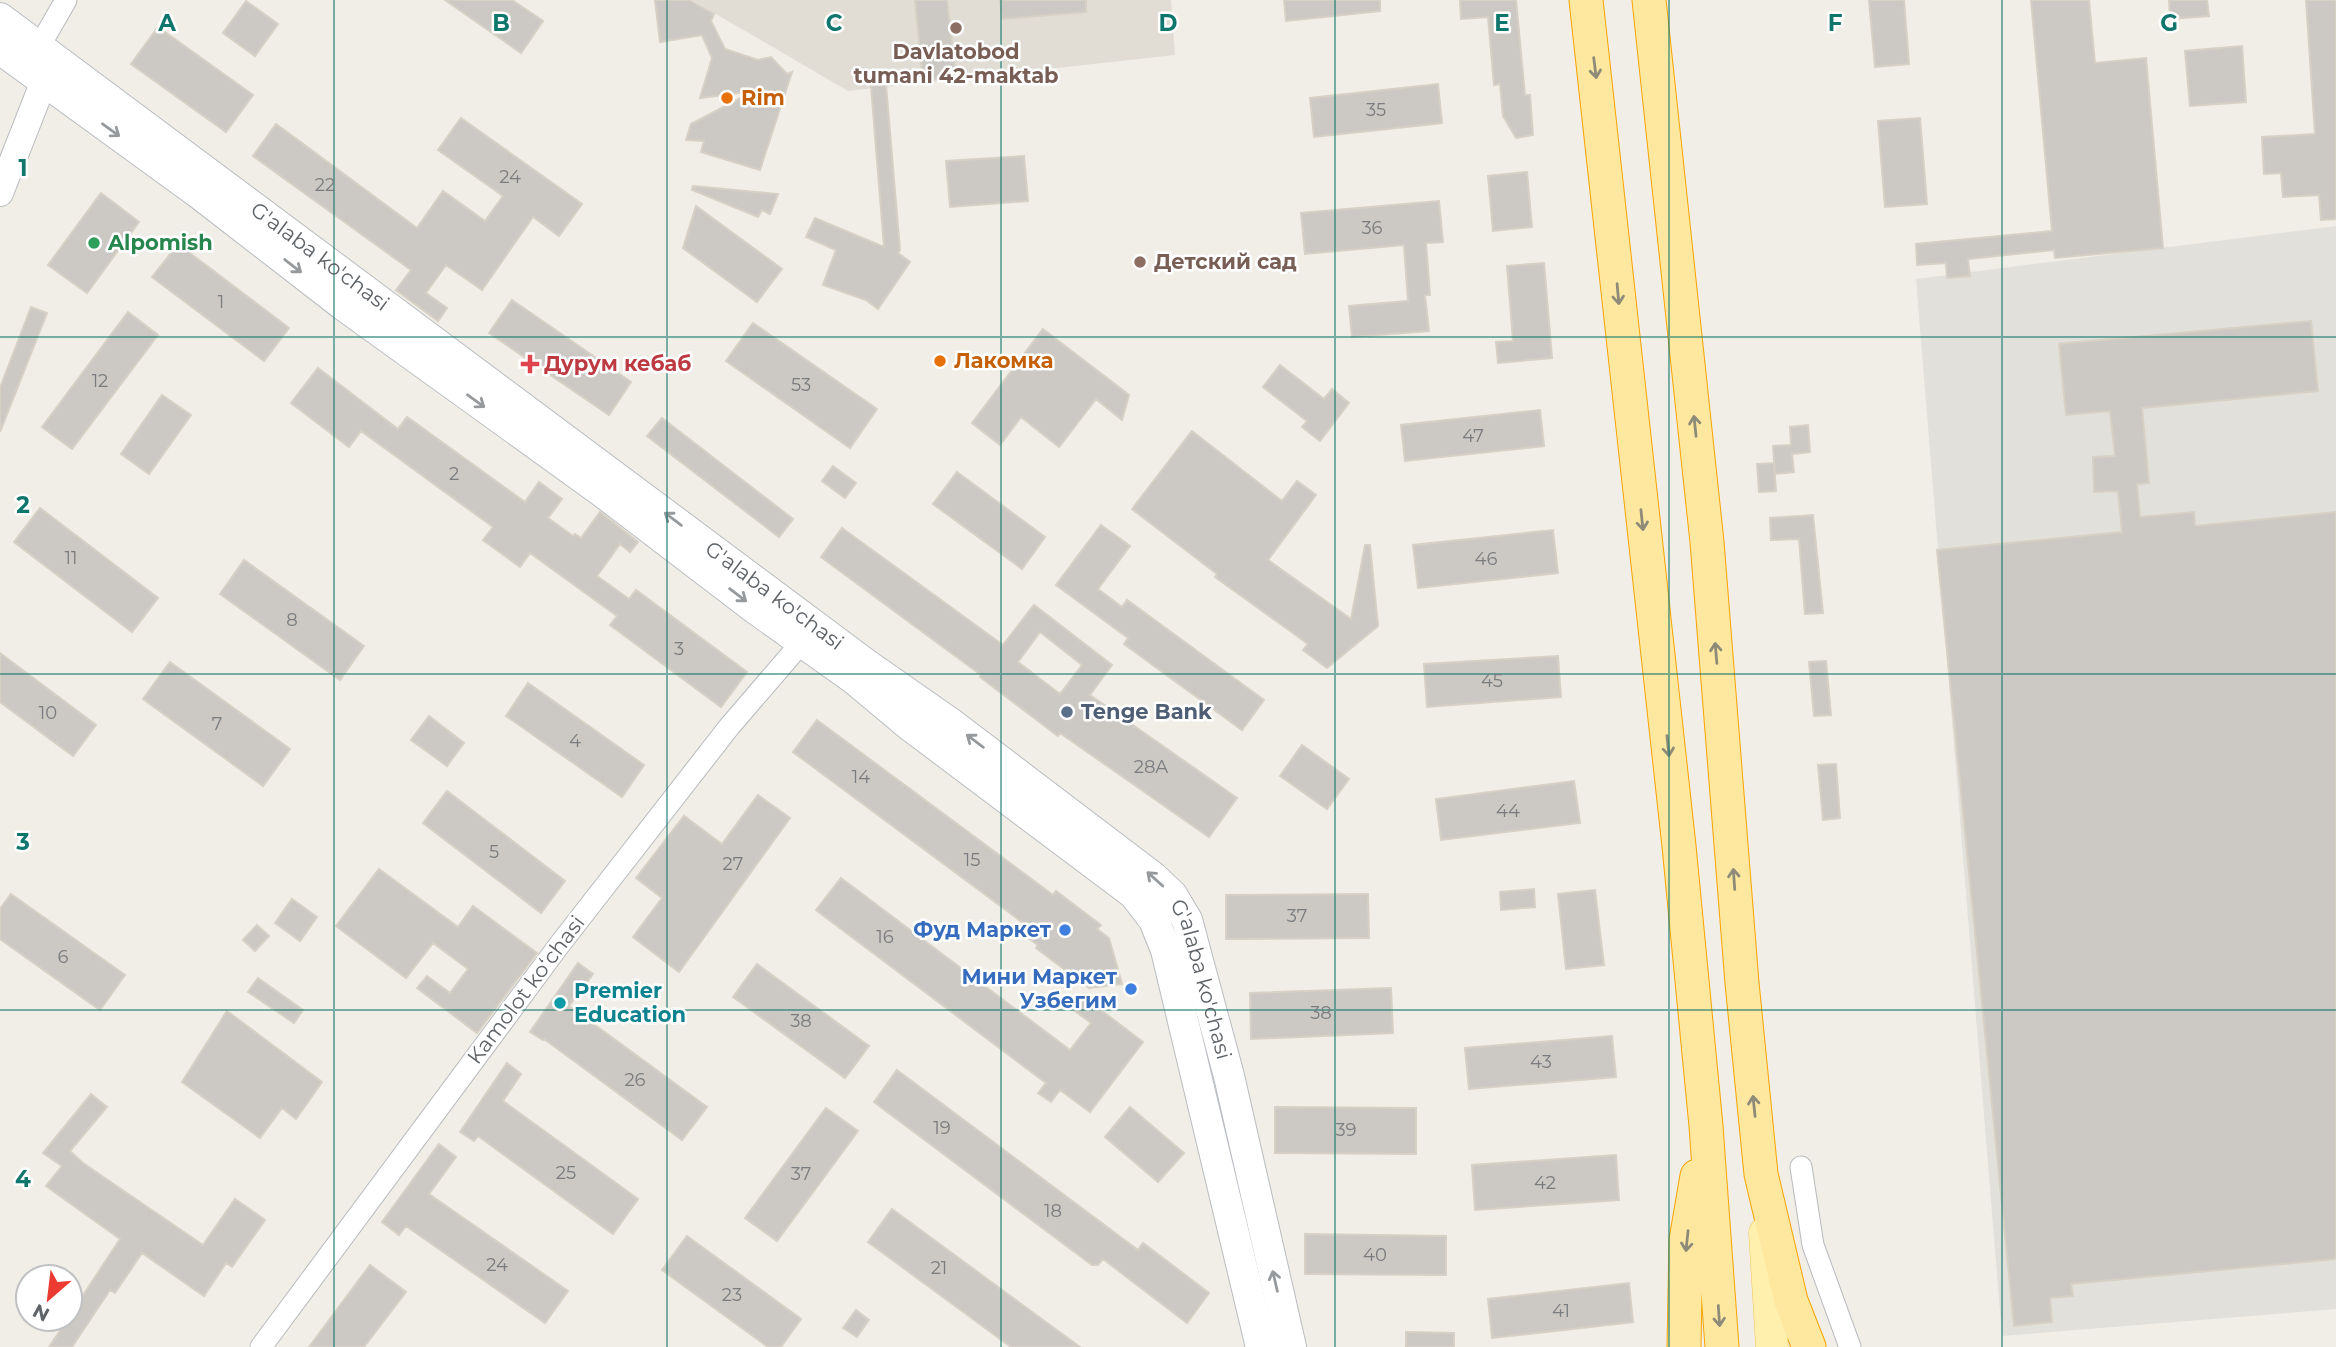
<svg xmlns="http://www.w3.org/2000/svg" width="2336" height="1347" viewBox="0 0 2336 1347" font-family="Montserrat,sans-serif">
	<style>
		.industrial { fill: #e2e0db }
		.education { fill: #e1ddd5 }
		.building { fill: #ccc9c4; stroke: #d6d0c5; stroke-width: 2; fill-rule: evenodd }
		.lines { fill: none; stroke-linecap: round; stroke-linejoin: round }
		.minor-casing { stroke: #b7babe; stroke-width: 23 }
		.tertiary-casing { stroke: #b7babe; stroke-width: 28 }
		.secondary-casing { stroke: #b8bcc1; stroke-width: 32 }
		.primary-casing { stroke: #f4c55d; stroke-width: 33 }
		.trunk-casing { stroke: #f8a300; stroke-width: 35 }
		.minor { stroke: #fff; stroke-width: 21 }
		.tertiary { stroke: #fff; stroke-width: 26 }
		.secondary { stroke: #fff; stroke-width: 30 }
		.primary { stroke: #fff0ae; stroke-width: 32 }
		.trunk { stroke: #fee8a0; stroke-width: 33 }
		.oneway { stroke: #8e8b79 }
		.oneway2 { stroke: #969a9d }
		.grid { fill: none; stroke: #0f766e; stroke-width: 2; stroke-opacity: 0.55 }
		.education-dot { fill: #8d6e63; stroke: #fff; stroke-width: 2.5 }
		.food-dot { fill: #e8710a; stroke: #fff; stroke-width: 2.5 }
		.leisure-dot { fill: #2e9e5b; stroke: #fff; stroke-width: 2.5 }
		.health-dot { fill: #e0444e; stroke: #fff; stroke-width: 2.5 }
		.service-dot { fill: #5c6f8a; stroke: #fff; stroke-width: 2.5 }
		.shop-dot { fill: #3f7fe0; stroke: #fff; stroke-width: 2.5 }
		.culture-dot { fill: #0f9aa8; stroke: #fff; stroke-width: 2.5 }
		.labels { text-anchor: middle; stroke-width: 5; stroke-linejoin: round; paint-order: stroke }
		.number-label { font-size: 18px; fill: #7a7c7f }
		.education-label { font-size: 21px; font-weight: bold; fill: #785e54; stroke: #fff }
		.food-label { font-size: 21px; font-weight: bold; fill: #c56008; stroke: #fff; text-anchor: start }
		.leisure-label { font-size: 21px; font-weight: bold; fill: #27864d; stroke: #fff; text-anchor: start }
		.street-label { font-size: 21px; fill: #5e6368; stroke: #fff }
		.health-label { font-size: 21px; font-weight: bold; fill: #be3a42; stroke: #fff; text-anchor: start }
		.service-label { font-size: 21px; font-weight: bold; fill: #4e5e75; stroke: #fff; text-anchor: start }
		.shop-label { font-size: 21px; font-weight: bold; fill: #366cbe; stroke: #fff; text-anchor: end }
		.culture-label { font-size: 21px; font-weight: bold; fill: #0d838f; stroke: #fff; text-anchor: start }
		.grid-label { font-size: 23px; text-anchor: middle; font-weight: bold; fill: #0f766e; stroke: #fff; stroke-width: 5; stroke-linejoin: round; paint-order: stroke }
	</style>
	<rect width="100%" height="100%" fill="#f1eee7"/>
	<path class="industrial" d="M2336,226V1309L2002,1336L1916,279Z"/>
	<path class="education" d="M692,0H1171L1175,55L848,91Z"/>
	<path class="building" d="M445,0H512L543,21L521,53Z
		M655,0H689L714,14L711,21L725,49L758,60L771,57L787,74L792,72L760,170L701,152L704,141L686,140L691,124L754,91L700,98L712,58L702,35L660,42Z
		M915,0H947L956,77L923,81Z
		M1000,0H1086V12L1002,19Z
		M1284,0H1380V11L1286,21Z
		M1460,0H1516L1525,95H1530L1533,135L1516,138L1503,116L1500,84L1494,85L1488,17L1461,19Z
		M1869,0H1904L1909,64L1875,67Z
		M2031,0H2089L2095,63L2146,58L2163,248L2055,258L2054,250L1968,259L1970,276L1947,278L1946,263L1917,265L1916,244L2052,231Z
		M2169,0H2207L2209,16L2170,19Z
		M2306,0H2336V219L2321,220L2319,195L2283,197L2281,173L2264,174L2262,137L2315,134Z
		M246,1L278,24L255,56L223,33Z
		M158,27L253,95L226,132L131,64Z
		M2242,46L2246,102L2190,106L2185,51Z
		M1438,84L1442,123L1314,137L1310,98Z
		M886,85L900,250L898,253L910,262L878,309L866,300L823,285L836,250L806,237L815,218L884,247L871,86Z
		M461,118L582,204L559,236L533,217L482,290L446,265L426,293L447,308L438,321L396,290L411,270L253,156L276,124L417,228L443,191L485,221L503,196L438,150Z
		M1920,118L1927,204L1885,207L1878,121Z
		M1024,156L1028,201L950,207L946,161Z
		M1527,172L1532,227L1493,231L1488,176Z
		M693,186L778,194L770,214L762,210L758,217L692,190Z
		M101,193L139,222L87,293L48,265Z
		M1439,201L1443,242L1426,243L1430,295H1425L1429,331L1352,337L1349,306L1408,301L1404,245L1305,254L1301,213Z
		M696,206L782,269L757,302L683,248Z
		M178,244L289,328L264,361L152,277Z
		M1544,263L1552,358L1498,363L1496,342L1513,341L1507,266Z
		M512,300L631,382L609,415L489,333Z
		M31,307L47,313L0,432V388Z
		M128,312L158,335L72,449L42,427Z
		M2311,321L2318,391L2142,408L2149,483L2137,484L2140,517L2194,512L2195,526L2336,512V1259L2071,1284L2073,1296L2050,1298L2052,1322L2014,1326L1937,550L2122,532L2118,491L2094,492L2093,457L2115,456L2110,411L2066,415L2059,344Z
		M753,323L877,409L850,448L726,361Z
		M1043,329L1129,395L1122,420L1096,399L1059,447L1021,417L1000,445L972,423Z
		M1280,365L1324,399L1332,389L1349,403L1320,441L1302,427L1307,421L1263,387Z
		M318,368L398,429L407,417L525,502L539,482L562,499L548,518L573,536L575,534L581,538L600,512L638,542L630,552L620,544L597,576L629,599L636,590L747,672L721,707L610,625L617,616L530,553L520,567L483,540L493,527L361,431L349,447L291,403Z
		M162,395L191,415L149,474L121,454Z
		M1540,410L1544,446L1405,461L1401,425Z
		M662,418L793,519L779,537L647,436Z
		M1808,425L1810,452L1792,454L1794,472L1775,474L1773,446L1791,445L1790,427Z
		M1192,431L1282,501L1297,481L1316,495L1268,560L1351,619L1365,545H1370L1378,626L1327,668L1303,650L1308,644L1215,577L1217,574L1132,509Z
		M1774,463L1776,491L1759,492L1757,464Z
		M833,466L856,483L845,498L822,481Z
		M957,472L1045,537L1022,569L933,504Z
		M40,508L158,598L132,632L14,542Z
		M1813,515L1823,613L1805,614L1799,539L1771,540L1770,518Z
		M1101,525L1130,546L1098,589L1122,607L1127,600L1264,700L1242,730L1124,644L1128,638L1056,585Z
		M842,528L1003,645L1034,605L1112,665L1090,695L1237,798L1209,837L1060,733L1058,736L980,677L981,675L821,557ZM1040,632L1082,665L1060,694L1018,662Z
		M1553,530L1558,573L1418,588L1413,545Z
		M244,560L364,646L340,680L220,594Z
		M0,653L96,725L73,756L0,702Z
		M1558,656L1561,697L1427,707L1424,664Z
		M1826,661L1831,715L1814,716L1809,662Z
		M170,662L290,749L263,786L143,699Z
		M528,683L644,765L622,797L506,716Z
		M429,716L464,743L447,766L411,740Z
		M817,720L1053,895L1056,891L1101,925L1097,929L1109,938L1122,984L1089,988L1036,948L1038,945L1028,938L1034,931L793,752Z
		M1302,745L1349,779L1327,809L1280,776Z
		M1836,764L1840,818L1823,820L1818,765Z
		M1574,781L1580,823L1441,840L1436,799Z
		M447,791L565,881L541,913L423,823Z
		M758,795L790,818L679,972L633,937L662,898L636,878L684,816L722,844Z
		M379,869L458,927L473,906L537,953L477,1033L417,988L427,976L450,993L468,969L433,943L406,978L336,926Z
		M841,878L1070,1050L1091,1023L1071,1008L1081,995L1143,1042L1090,1112L1060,1090L1051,1102L1038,1093L1046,1083L816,910Z
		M1534,889L1535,907L1501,910L1500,892Z
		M1595,890L1604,965L1566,969L1558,894Z
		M11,894L125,975L100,1010L0,939V909Z
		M1368,894L1369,938L1226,939V895Z
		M292,899L317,917L300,941L275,923Z
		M257,925L269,936L255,951L243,940Z
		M578,963L593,974L569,1006L707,1107L682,1140L544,1039L543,1040L530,1032Z
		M757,964L869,1046L845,1078L733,997Z
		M258,978L303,1010L294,1023L248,992Z
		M1391,988L1393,1033L1251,1039L1250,993Z
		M227,1011L322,1082L296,1119L282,1108L260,1138L182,1082Z
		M1612,1036L1616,1077L1469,1089L1465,1048Z
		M507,1063L521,1074L503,1101L638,1199L613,1234L478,1136L474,1141L460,1132Z
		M897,1070L1138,1250L1143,1243L1209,1293L1187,1323L1103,1259L1098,1265H1092L874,1102Z
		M91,1094L107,1107L70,1151L83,1163L203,1245L235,1199L265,1220L232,1267L226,1263L204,1296L142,1253L115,1293L110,1290L72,1347H49L68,1319H70V1315L120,1239L46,1186L62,1166L43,1153Z
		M1130,1107L1184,1153L1158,1182L1105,1137Z
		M1275,1107L1416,1108V1154L1275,1153Z
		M826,1108L858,1131L777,1241L745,1218Z
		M439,1144L456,1157L429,1194L568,1291L545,1323L406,1226L399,1235L382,1222Z
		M1616,1155L1619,1200L1475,1210L1472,1165Z
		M892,1209L1009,1295L1080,1347H1011L985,1328L868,1242Z
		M1305,1234L1446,1236V1275L1305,1274Z
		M687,1236L801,1319L781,1347H768L662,1270Z
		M370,1265L406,1292L364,1347H309Z
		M1629,1283L1633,1322L1492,1338L1488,1299Z
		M856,1310L869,1320L857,1337L843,1328Z
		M1406,1332L1454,1333V1347H1406Z"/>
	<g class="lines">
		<defs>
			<path id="minor" d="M39,47L66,0
				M1801,1167L1813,1245L1850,1347
				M261,1347L560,944L729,727L802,642"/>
			<path id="tertiary" d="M0,193L44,81L42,60"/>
			<g id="secondary">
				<path id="s1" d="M0,18L866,664L949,722L1153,877L1172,895L1187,920L1229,1076L1291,1347"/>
				<path d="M0,49L197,192L343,305L601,491L757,610L854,679L909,725L1134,894L1154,920L1166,950L1261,1347"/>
			</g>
			<path id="primary" d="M1765,1233L1772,1347"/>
			<path id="trunk" d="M1586,0L1679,846L1706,1126L1722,1347
				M1649,0L1707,542L1742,983L1761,1174L1791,1301L1809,1347
				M1684,1347L1686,1240L1697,1176"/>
		</defs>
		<use href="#minor" class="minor-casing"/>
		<use href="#tertiary" class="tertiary-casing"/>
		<use href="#secondary" class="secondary-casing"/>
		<use href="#primary" class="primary-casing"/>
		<use href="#trunk" class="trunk-casing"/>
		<use href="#minor" class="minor"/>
		<use href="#tertiary" class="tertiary"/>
		<use href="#secondary" class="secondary"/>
		<use href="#primary" class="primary"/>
		<use href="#trunk" class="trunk"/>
	</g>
	<defs><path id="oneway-shaft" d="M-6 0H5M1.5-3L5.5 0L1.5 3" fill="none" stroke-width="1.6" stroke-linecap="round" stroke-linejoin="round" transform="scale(1.75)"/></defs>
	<g class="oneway">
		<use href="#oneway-shaft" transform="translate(1595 68) rotate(83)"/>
		<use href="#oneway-shaft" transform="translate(1618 294) rotate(85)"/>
		<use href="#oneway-shaft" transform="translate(1695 426) rotate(-96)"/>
		<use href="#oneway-shaft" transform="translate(1642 520) rotate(84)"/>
		<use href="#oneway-shaft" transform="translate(1716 653) rotate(-95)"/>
		<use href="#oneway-shaft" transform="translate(1668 746) rotate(84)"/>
		<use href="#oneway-shaft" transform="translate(1734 879) rotate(-94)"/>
		<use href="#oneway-shaft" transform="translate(1754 1106) rotate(-96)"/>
		<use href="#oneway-shaft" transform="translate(1687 1241) rotate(96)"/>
		<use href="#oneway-shaft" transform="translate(1719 1316) rotate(86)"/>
	</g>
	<g class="oneway2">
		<use href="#oneway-shaft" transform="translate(111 130) rotate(36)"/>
		<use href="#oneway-shaft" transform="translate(293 266) rotate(38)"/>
		<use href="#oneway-shaft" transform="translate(476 401) rotate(36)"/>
		<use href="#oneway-shaft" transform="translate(673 519) rotate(-143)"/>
		<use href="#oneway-shaft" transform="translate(738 595) rotate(37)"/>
		<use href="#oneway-shaft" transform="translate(975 741) rotate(-143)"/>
		<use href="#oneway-shaft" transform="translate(1155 879) rotate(-138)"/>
		<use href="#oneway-shaft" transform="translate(1275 1281) rotate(-103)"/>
	</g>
	<path class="grid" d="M334,0V1347M667,0V1347M1001,0V1347M1335,0V1347M1669,0V1347M2002,0V1347M0,337H2336M0,674H2336M0,1010H2336"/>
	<g class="education-dot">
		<circle cx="956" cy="28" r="7"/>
		<circle cx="1140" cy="262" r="7"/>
	</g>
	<g class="food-dot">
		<circle cx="727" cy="98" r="7"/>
		<circle cx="940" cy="361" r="7"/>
	</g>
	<circle class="leisure-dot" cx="94" cy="243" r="7"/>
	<path class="health-dot" d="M526.5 353.5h7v7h7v7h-7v7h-7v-7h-7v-7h7z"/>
	<circle class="service-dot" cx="1067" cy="712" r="7"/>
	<g class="shop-dot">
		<circle cx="1065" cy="930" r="7"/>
		<circle cx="1131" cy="989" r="7"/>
	</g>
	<circle class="culture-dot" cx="560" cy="1003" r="7"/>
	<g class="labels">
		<g class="number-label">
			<text x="1376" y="116">35</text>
			<text x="510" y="183">24</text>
			<text x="325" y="191">22</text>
			<text x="1372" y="234">36</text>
			<text x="221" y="308">1</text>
			<text x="100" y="387">12</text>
			<text x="801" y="391">53</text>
			<text x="1473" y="442">47</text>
			<text x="454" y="480">2</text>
			<text x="71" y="564">11</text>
			<text x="1486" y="565">46</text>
			<text x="292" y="626">8</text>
			<text x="679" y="655">3</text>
			<text x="1492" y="687">45</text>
			<text x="48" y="719">10</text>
			<text x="217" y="730">7</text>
			<text x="575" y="747">4</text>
			<text x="1151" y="773">28A</text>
			<text x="861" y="783">14</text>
			<text x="1508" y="817">44</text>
			<text x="494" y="858">5</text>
			<text x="972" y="866">15</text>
			<text x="733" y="870">27</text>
			<text x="1297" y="922">37</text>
			<text x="885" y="943">16</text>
			<text x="63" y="963">6</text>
			<text x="1321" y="1019">38</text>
			<text x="801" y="1027">38</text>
			<text x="1541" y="1068">43</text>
			<text x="635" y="1086">26</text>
			<text x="942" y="1134">19</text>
			<text x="1346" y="1136">39</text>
			<text x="566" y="1179">25</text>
			<text x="801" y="1180">37</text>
			<text x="1545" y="1189">42</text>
			<text x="1053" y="1217">18</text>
			<text x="1375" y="1261">40</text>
			<text x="497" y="1271">24</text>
			<text x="939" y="1274">21</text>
			<text x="732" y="1301">23</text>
			<text x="1561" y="1317">41</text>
		</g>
		<g class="education-label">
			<text x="956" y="59">Davlatobod<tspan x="956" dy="24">tumani 42-maktab</tspan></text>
			<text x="1154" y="269" text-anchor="start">Детский сад</text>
		</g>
		<g class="food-label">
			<text x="741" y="105">Rim</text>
			<text x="954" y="368">Лакомка</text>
		</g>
		<g class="leisure-label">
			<text x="108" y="250">Alpomish</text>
		</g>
		<g class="street-label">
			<text dy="7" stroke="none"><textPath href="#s1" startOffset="399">G'alaba ko'chasi</textPath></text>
			<text dy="7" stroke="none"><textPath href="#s1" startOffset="966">G'alaba ko'chasi</textPath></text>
			<text dy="7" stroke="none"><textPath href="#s1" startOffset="1554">G'alaba ko'chasi</textPath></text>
			<text transform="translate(526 990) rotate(-53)" y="7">Kamolot koʻchasi</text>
		</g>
		<g class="health-label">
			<text x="544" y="371">Дурум кебаб</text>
		</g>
		<g class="service-label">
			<text x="1081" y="719">Tenge Bank</text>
		</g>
		<g class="shop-label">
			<text x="1051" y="937">Фуд Маркет</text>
			<text x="1117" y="984">Мини Маркет<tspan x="1117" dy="24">Узбегим</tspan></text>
		</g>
		<g class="culture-label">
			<text x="574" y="998">Premier<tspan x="574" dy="24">Education</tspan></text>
		</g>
	</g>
	<g class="grid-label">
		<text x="167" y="31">A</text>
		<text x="501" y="31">B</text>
		<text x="834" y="31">C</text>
		<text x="1168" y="31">D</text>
		<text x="1502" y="31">E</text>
		<text x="1835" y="31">F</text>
		<text x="2169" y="31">G</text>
		<text x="23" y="176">1</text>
		<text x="23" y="513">2</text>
		<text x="23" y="850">3</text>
		<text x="23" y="1187">4</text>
	</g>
	<g transform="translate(49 1298) rotate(208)"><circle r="33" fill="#ffffff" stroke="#bfc1c3" stroke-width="2"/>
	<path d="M0-5L12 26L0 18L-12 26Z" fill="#ec3b32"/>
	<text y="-10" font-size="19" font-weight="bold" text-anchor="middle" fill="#5e6368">N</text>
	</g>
</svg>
